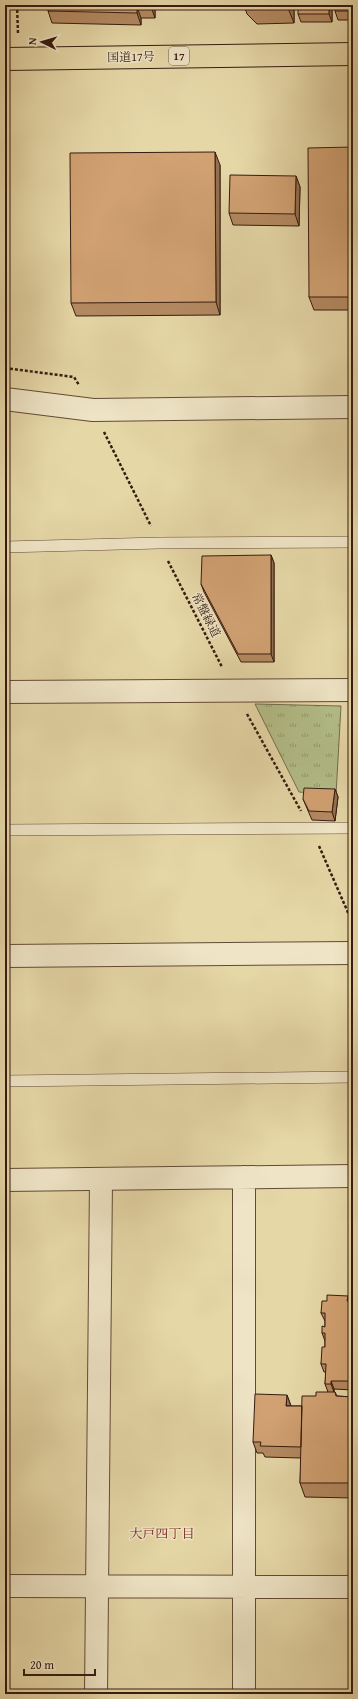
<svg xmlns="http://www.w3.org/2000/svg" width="358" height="1699" viewBox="0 0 358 1699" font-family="'Gentium Book Plus','Noto Serif JP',serif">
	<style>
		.grass { fill: url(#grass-tufts); stroke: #746c4c }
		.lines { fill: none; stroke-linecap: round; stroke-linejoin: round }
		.service-casing { stroke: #624a36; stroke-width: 12 }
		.minor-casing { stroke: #624a36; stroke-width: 24 }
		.trunk-casing { stroke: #361b10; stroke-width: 24 }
		.path { stroke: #361b10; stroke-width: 2.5; stroke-dasharray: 3 2; stroke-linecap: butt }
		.service { stroke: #efe5c6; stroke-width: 11 }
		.minor { stroke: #efe5c6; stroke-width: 22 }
		.trunk { stroke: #e6d7a7; stroke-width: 22 }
		.path-bridge { stroke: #361b10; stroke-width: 2.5; stroke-dasharray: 3 2; stroke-linecap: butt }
		.wall { fill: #b48a62; stroke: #361b10 }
		.shaded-wall { fill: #927150; stroke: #361b10 }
		.building { fill: #d1a172; stroke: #361b10 }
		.labels { text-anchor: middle; stroke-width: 3; stroke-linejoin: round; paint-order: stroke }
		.shield { fill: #efe5c6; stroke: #6e5847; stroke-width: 1 }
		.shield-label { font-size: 11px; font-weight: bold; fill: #361b10 }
		.street-label { font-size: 12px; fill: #361b10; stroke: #efe5c6 }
		.neighbourhood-label { font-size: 13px; fill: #7a1f14; stroke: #efe5c6 }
	</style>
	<defs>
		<pattern id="grass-tufts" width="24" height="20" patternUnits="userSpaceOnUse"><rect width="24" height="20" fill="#b3be88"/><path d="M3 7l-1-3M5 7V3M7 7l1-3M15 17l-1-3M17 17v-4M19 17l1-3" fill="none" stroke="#929a6e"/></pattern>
	</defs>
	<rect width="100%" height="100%" fill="#e6d7a7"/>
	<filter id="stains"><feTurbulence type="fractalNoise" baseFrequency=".005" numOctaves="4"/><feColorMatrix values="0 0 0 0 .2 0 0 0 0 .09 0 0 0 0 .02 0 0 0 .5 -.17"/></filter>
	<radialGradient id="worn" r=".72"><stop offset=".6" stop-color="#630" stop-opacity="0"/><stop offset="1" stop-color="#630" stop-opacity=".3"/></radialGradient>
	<path class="grass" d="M255,704L341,706L336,795L299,792Z"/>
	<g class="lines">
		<defs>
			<path id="service" d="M5,547L159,543L353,542
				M5,830L353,828
				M5,1081L353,1077"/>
			<path id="minor" d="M5,399L93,410L353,407
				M5,692L353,690
				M5,956L353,953
				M5,1180L353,1176
				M5,1586L353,1587
				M96,1694L101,1180
				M244,1694V1177"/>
			<path id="trunk" d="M5,59L353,54"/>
		</defs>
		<use href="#service" class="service-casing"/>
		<use href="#minor" class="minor-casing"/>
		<use href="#trunk" class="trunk-casing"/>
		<path class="path" d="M17,5L18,34
			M5,12L8,5
			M5,103H8
			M5,368L74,377L79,385
			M104,432L151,526
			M168,561L222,667
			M247,714L301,811
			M319,846L353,924"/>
		<use href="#service" class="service"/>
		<use href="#minor" class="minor"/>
		<use href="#trunk" class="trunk"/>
		<path class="path-bridge" d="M8,5V103"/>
	</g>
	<path class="wall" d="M155,5V18H141V25L52,23L48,11Z
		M244,5H294V23L257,24L247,14Z
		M353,5V20H338L335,11Z
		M332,8V22H301L298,14Z
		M353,147V310H314L309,297Z
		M220,165V315L76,316L71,303Z
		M296,176L300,187L299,226L233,225L229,213Z
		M271,555L274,563V662H241L204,592L201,584Z
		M335,789L338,797L335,821L312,820L303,799Z
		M348,1296L350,1301H353V1390L334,1389V1392H335L337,1396L353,1397V1498L305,1497L300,1483L301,1458L265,1457L263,1453H257L253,1442L287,1395L291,1406H302L316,1396L328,1392L325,1384L326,1372H324L321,1364L325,1347V1341L322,1333L325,1327V1321L321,1313L327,1301Z"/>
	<path class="shaded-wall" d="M151,5H155V18L151,7Z
		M288,5H294V23L288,8Z
		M329,5H331L332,8V22L329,14Z
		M137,7L141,18V25L137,13Z
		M215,152L220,165V315L216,302Z
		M296,176L300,187L299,226L295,214Z
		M271,555L274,563V662L271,654Z
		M335,789L338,797L335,821L332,812Z
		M331,1381L334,1389V1392L331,1384Z
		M287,1395L291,1406H286Z"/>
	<path class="building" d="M48,5H151V7H137V13L48,11Z
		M248,5H288V8L251,9Z
		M298,5H329V14H298Z
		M335,5H353V11H335Z
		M353,147V297H309L308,148Z
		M215,152L216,302L71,303L70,153Z
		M230,175L296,176L295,214L229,213Z
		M271,555V654H238L201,584L202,556Z
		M304,788L335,789L332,812L309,811L303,799Z
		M327,1295L348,1296L347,1301H353V1381H331V1384H325L326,1364H321L322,1347H325V1333H322V1326L325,1327V1313H321L322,1301H327Z
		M316,1392H335L336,1396L353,1397V1483H300L302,1396H316Z
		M255,1394L287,1395L286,1406H302L301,1447L260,1446L261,1442H253Z"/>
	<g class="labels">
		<rect class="shield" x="169" y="47" width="20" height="18" rx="3"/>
		<g class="shield-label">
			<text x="179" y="60">17</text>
		</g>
		<g class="street-label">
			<text transform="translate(131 57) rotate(-1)" y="4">国道17号</text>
			<text transform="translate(206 615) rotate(63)" y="4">常盤緑道</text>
		</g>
		<g class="neighbourhood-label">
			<text x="162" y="1538">大戸四丁目</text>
		</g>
	</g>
	<rect width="358" height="1699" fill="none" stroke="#e6d7a7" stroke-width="20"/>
	<rect x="6" y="6" width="346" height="1687" fill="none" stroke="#361b10" stroke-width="2"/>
	<rect x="10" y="10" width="338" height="1679" fill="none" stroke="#361b10"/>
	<g transform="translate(42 42) rotate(275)" stroke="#efe5c6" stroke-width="3" paint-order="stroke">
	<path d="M0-3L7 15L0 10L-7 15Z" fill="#361b10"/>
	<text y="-6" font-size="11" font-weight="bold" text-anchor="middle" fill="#361b10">N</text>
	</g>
	<path d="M24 1669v6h71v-6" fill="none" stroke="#361b10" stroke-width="2"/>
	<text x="30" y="1669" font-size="12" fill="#361b10" stroke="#efe5c6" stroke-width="3" paint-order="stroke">20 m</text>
	<rect width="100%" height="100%" filter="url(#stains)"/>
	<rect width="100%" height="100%" fill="url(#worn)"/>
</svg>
